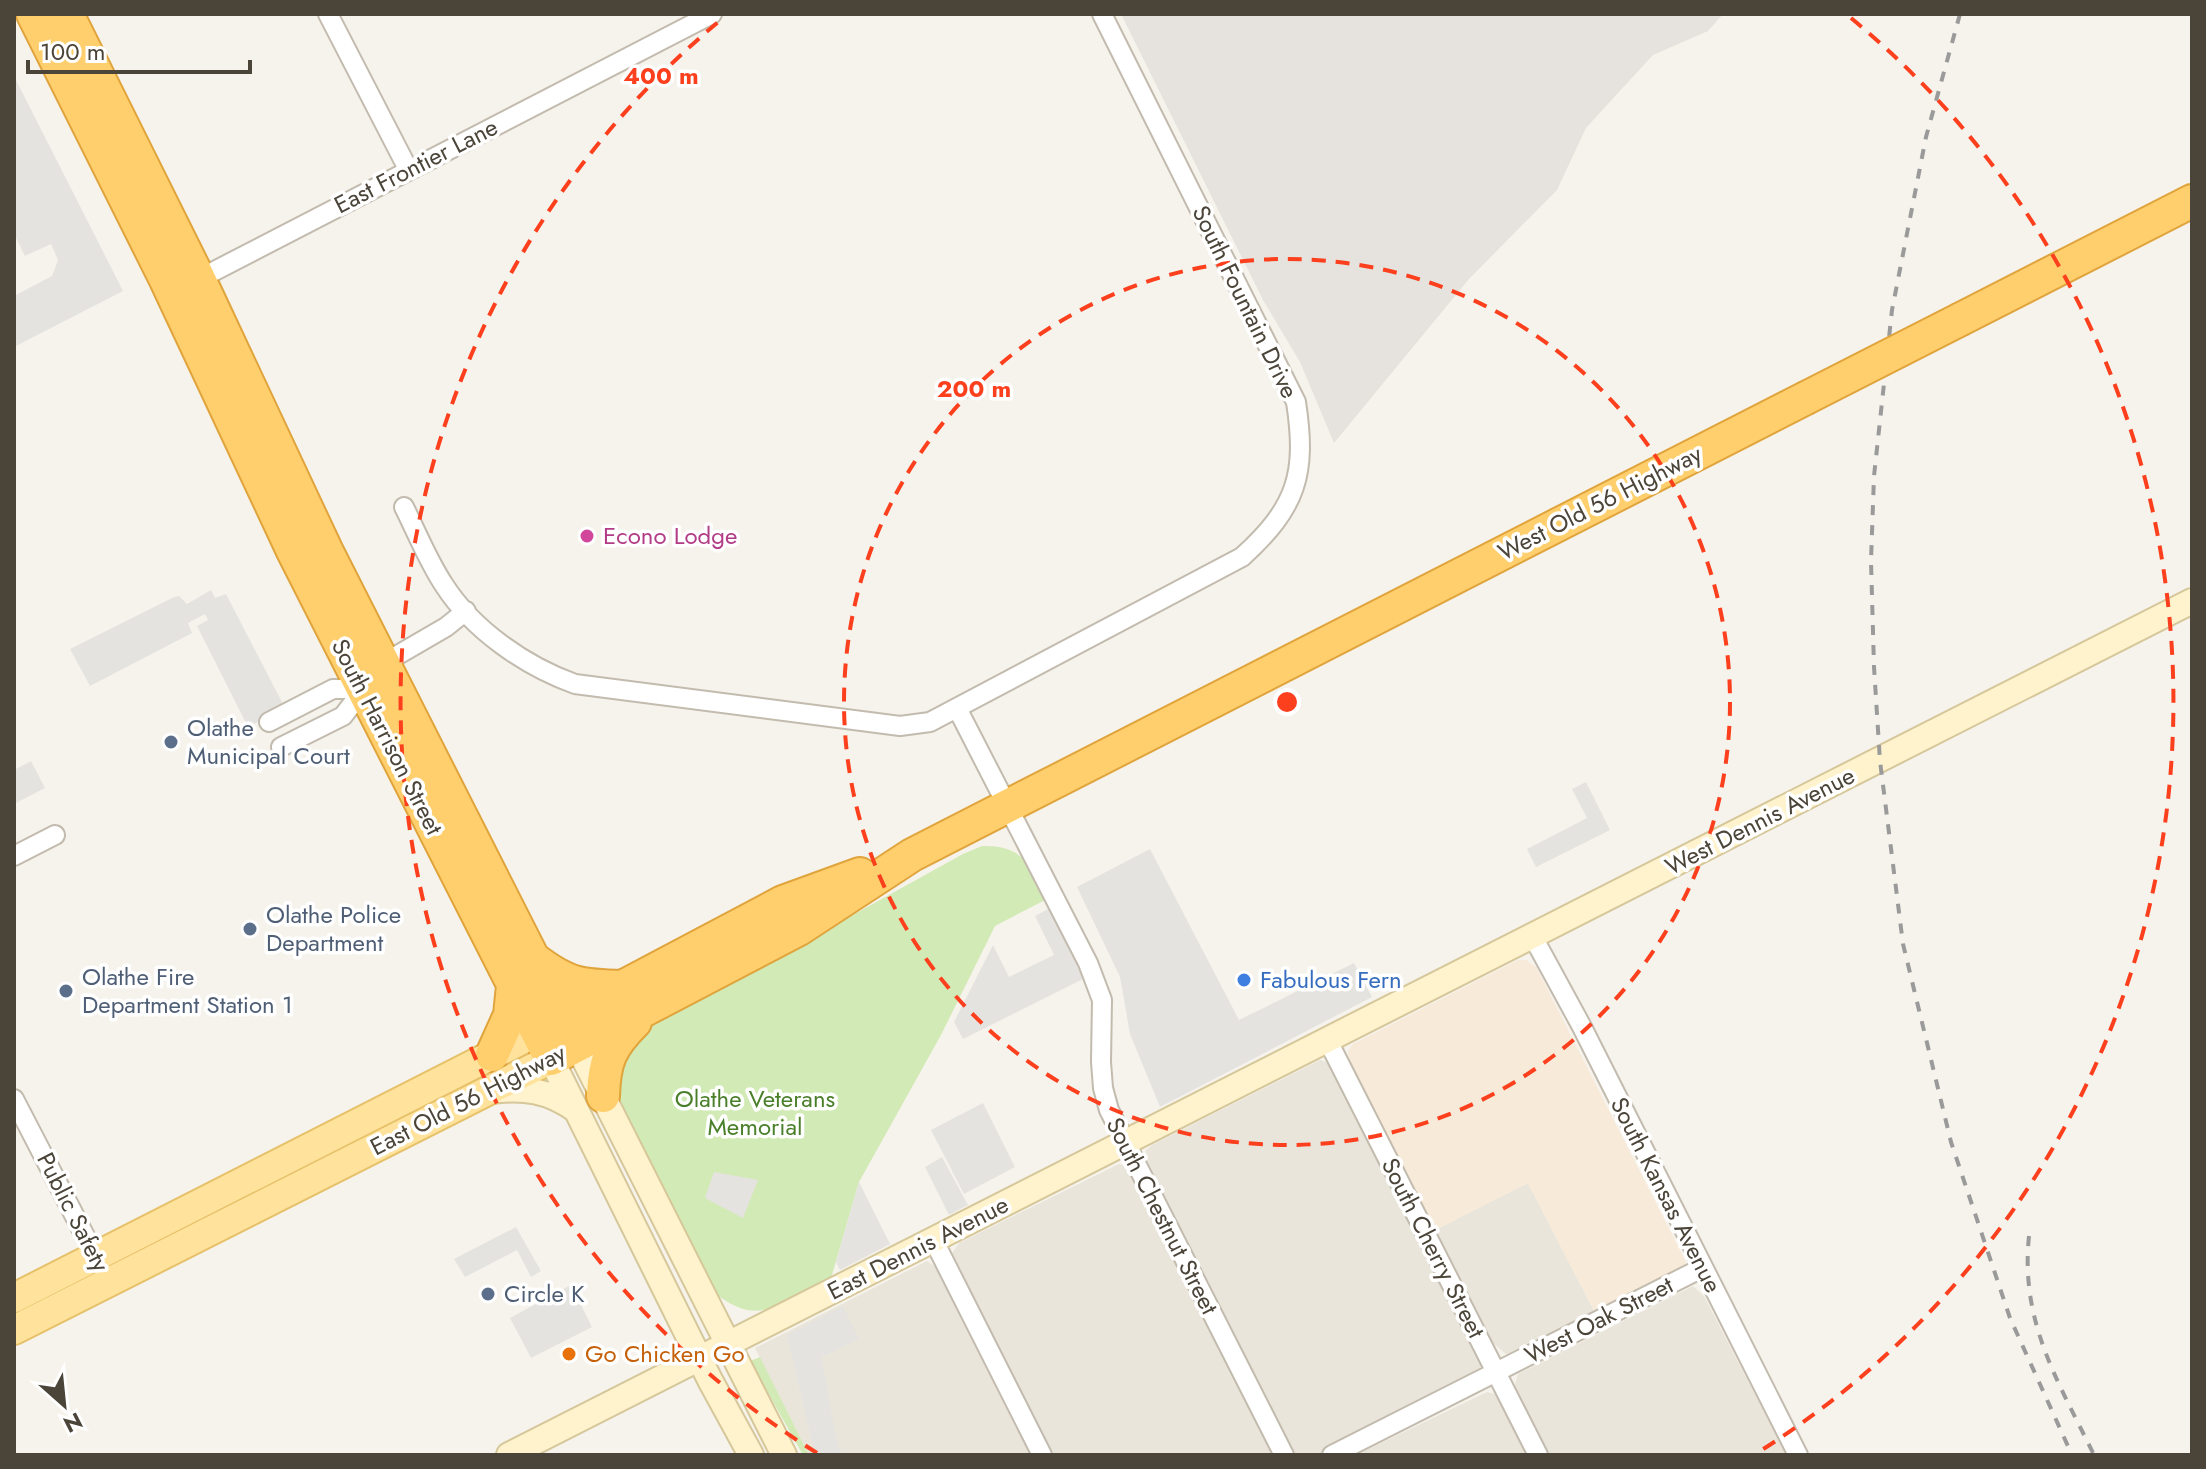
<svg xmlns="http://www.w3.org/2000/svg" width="2206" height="1469" viewBox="0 0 2206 1469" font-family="Jost,sans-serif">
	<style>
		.residential { fill: #eae5da }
		.commercial { fill: #f7ead8 }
		.industrial { fill: #e6e2dd }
		.green { fill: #d2eab5 }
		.parking { fill: #e5e3e0 }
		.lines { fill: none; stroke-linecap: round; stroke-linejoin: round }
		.street-casing { stroke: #c2bbae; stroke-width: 22 }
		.secondary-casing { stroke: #d6c79b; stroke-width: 28 }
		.primary-casing { stroke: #e6c16a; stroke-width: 32 }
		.highway-casing { stroke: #e0a43c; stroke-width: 36 }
		.street { stroke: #fff; stroke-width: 18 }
		.secondary { stroke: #fff3cd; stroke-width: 24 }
		.primary { stroke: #ffe39c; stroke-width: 28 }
		.highway { stroke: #ffcf6e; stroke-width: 32 }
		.rail { stroke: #9a9a9a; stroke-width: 4; stroke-dasharray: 10 10; stroke-linecap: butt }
		.highway-bridge-casing { stroke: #e0a43c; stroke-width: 36; stroke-linecap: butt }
		.highway-bridge { stroke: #ffcf6e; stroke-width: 32 }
		.ring { fill: none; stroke: #fc3f1d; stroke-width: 4; stroke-dasharray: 14 10 }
		.hotel-dot { fill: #d1479c; stroke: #fff; stroke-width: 3 }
		.service-dot { fill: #5c6f8a; stroke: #fff; stroke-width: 3 }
		.shop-dot { fill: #3f7fe0; stroke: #fff; stroke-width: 3 }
		.food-dot { fill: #e8710a; stroke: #fff; stroke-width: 3 }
		.labels { text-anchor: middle; stroke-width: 7; stroke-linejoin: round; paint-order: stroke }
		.street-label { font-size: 24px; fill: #4b4439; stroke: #fff }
		.hotel-label { font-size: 24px; fill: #b23c85; stroke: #fff; text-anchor: start }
		.service-label { font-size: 24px; fill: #4e5e75; stroke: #fff; text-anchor: start }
		.shop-label { font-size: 24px; fill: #366cbe; stroke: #fff; text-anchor: start }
		.park-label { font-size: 24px; fill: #4a7f2a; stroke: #fff }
		.food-label { font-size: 24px; fill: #c56008; stroke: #fff; text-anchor: start }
		.centre { fill: #fc3f1d; stroke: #fff; stroke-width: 4 }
		.ring-label { font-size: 24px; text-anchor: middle; font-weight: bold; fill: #fc3f1d; stroke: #fff; stroke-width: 7; stroke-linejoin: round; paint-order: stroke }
	</style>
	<rect width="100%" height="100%" fill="#f6f3ec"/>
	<path class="residential" d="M1320,1060L1326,1062L1333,1070L1481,1364L1479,1372L1474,1376L1317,1455H1299L1294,1453L1145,1156L1146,1150L1152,1145Z
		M1119,1164L1128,1167L1275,1455H1052L954,1262L952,1253L959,1243Z
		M1528,1183L1595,1313L1514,1354L1507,1355L1493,1343L1435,1230Z
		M927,1261L939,1269L1033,1455H809L755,1348Z
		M1693,1286L1704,1296L1786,1455H1549L1517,1392L1515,1384L1518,1374Z
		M1487,1392L1499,1395L1531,1455H1356Z"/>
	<path class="commercial" d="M1518,960H1526L1536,967L1686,1262L1681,1270L1595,1313L1528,1183L1435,1230L1349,1061L1348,1051L1353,1044Z"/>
	<path class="industrial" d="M1121,14H1723L1708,31L1653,55L1618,93L1586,128L1557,190L1469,279L1334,443L1300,362L1263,300Z"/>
	<path class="green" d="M982,846C1024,845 1029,865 1047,899L995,926L941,1035L859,1182L830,1282C807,1293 774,1315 747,1310C733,1307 720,1297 708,1289L607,1095L629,1039L963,854Z
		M760,1357L809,1455H803L750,1361Z"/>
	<path class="parking" d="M14,76L123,291L14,347V296L52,276L58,260L51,244L25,256L14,234Z
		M211,590L215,598L226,594L285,708L248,727L197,626L208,620L205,614L188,623L192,633L90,686L70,649L174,597L179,596L187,604Z
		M31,761L45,788L14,804V770Z
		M1586,782L1610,830L1536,867L1527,849L1587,818L1572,789Z
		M1150,849L1239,1020L1354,963L1372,997L1160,1107L1130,1034L1120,977L1077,887Z
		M1052,907L1089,976L963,1039L954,1022L993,945L1009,977L1054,955L1035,916Z
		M983,1103L1015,1167L964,1194L931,1130Z
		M942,1157L968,1205L949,1215L925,1167Z
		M714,1172L758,1180L743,1218L705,1198Z
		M859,1182L890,1244L840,1270L836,1262Z
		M516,1227L541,1271L531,1277L517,1250L465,1277L454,1259Z
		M571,1285L592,1327L531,1358L510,1318Z
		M843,1306L859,1339L822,1357L834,1427L841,1455H815L787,1335Z"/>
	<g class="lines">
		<defs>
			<path id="street" d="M328,14L408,169
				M199,279L712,14
				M404,507C417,533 428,561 444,585C473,630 525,666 575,684L900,726L930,722L1242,557C1297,507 1307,474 1296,402L1102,14
				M957,708L1088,963L1102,1000L1101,1062L1103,1088L1109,1110L1284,1455
				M269,722L333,689H363
				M281,747L343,716L384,663L446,627L466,611
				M14,856L55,835
				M1533,937L1582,1027L1798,1455
				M1328,1041L1538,1455
				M14,1099L100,1265
				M934,1241L1042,1455
				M1332,1455L1702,1268"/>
			<path id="secondary" d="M577,1045L784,1455
				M551,1059L710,1380L751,1455
				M491,1091C524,1087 548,1090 576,1110
				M509,1455L2192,601"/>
			<path id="primary" d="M14,1298L537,1032
				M14,1330L551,1059"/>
			<path id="highway" d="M33,14L166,280L293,551L551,1059L799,929L912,855L1804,399
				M67,14L199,279L327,552L577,1045
				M1961,319L2192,201
				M534,959C568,985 581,986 623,987
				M547,1027L783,902L860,874
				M492,1055L510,1015L513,986
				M603,1096C604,1061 610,1047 635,1022"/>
		</defs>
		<use href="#street" class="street-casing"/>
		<use href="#secondary" class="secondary-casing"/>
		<use href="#primary" class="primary-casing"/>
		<use href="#highway" class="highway-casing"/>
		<use href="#street" class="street"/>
		<use href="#secondary" class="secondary"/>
		<use href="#primary" class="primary"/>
		<use href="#highway" class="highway"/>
		<path class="rail" d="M1960,14L1926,137L1892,310L1874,476L1871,561L1874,667L1880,761L1903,944L1951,1142L2010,1318L2072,1455
			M2029,1236C2020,1322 2058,1381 2094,1455"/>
		<defs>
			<path id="highway-bridge" d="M1804,399L1961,319"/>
		</defs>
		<use href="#highway-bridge" class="highway-bridge-casing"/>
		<use href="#highway-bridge" class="highway-bridge"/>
	</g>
	<g class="ring">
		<circle cx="1287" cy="702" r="443"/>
		<path d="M817 1453A886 886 0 0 1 723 18M1851 18A886 886 0 0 1 1757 1453"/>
	</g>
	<circle class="hotel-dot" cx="587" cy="536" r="8"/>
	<g class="service-dot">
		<circle cx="171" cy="742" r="8"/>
		<circle cx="250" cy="929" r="8"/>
		<circle cx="66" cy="991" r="8"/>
		<circle cx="488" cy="1294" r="8"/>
	</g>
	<circle class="shop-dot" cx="1244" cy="980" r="8"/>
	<circle class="food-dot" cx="569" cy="1354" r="8"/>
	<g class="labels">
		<g class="street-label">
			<text transform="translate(416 166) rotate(-27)" y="8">East Frontier Lane</text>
			<text transform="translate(1245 302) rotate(64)" y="8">South Fountain Drive</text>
			<text transform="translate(1600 503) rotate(-27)" y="8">West Old 56 Highway</text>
			<text transform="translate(387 737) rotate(63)" y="8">South Harrison Street</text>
			<text transform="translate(1760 821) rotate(-27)" y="8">West Dennis Avenue</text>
			<text transform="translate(468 1100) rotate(-27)" y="8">East Old 56 Highway</text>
			<text transform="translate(1666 1195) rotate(63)" y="8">South Kansas Avenue</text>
			<text transform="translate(73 1212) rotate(63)" y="8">Public Safety</text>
			<text transform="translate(1162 1216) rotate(63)" y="8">South Chestnut Street</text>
			<text transform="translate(918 1248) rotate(-27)" y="8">East Dennis Avenue</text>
			<text transform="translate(1433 1248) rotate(63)" y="8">South Cherry Street</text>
			<text transform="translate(1599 1320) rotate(-27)" y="8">West Oak Street</text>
		</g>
		<g class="hotel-label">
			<text x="603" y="544">Econo Lodge</text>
		</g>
		<g class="service-label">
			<text x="187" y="736">Olathe<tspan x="187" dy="28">Municipal Court</tspan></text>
			<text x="266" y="923">Olathe Police<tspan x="266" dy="28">Department</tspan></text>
			<text x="82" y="985">Olathe Fire<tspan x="82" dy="28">Department Station 1</tspan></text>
			<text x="504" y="1302">Circle K</text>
		</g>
		<g class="shop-label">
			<text x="1260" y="988">Fabulous Fern</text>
		</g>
		<g class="park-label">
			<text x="755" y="1107">Olathe Veterans<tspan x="755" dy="28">Memorial</tspan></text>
		</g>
		<g class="food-label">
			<text x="585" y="1362">Go Chicken Go</text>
		</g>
	</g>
	<circle cx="1287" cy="702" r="12" class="centre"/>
	<g class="ring-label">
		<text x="661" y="84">400 m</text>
		<text x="974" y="397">200 m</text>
	</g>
	<rect width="2206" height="1469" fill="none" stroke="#4b4439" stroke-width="32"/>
	<g transform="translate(64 1405) rotate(153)" stroke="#ffffff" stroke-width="6" paint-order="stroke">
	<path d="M0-6L14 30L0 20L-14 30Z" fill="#4b4439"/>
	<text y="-12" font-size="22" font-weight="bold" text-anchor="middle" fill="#4b4439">N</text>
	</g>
	<path d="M28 60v12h222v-12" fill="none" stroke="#4b4439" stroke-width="4"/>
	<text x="40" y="60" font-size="24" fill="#4b4439" stroke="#ffffff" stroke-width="6" paint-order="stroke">100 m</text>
</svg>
